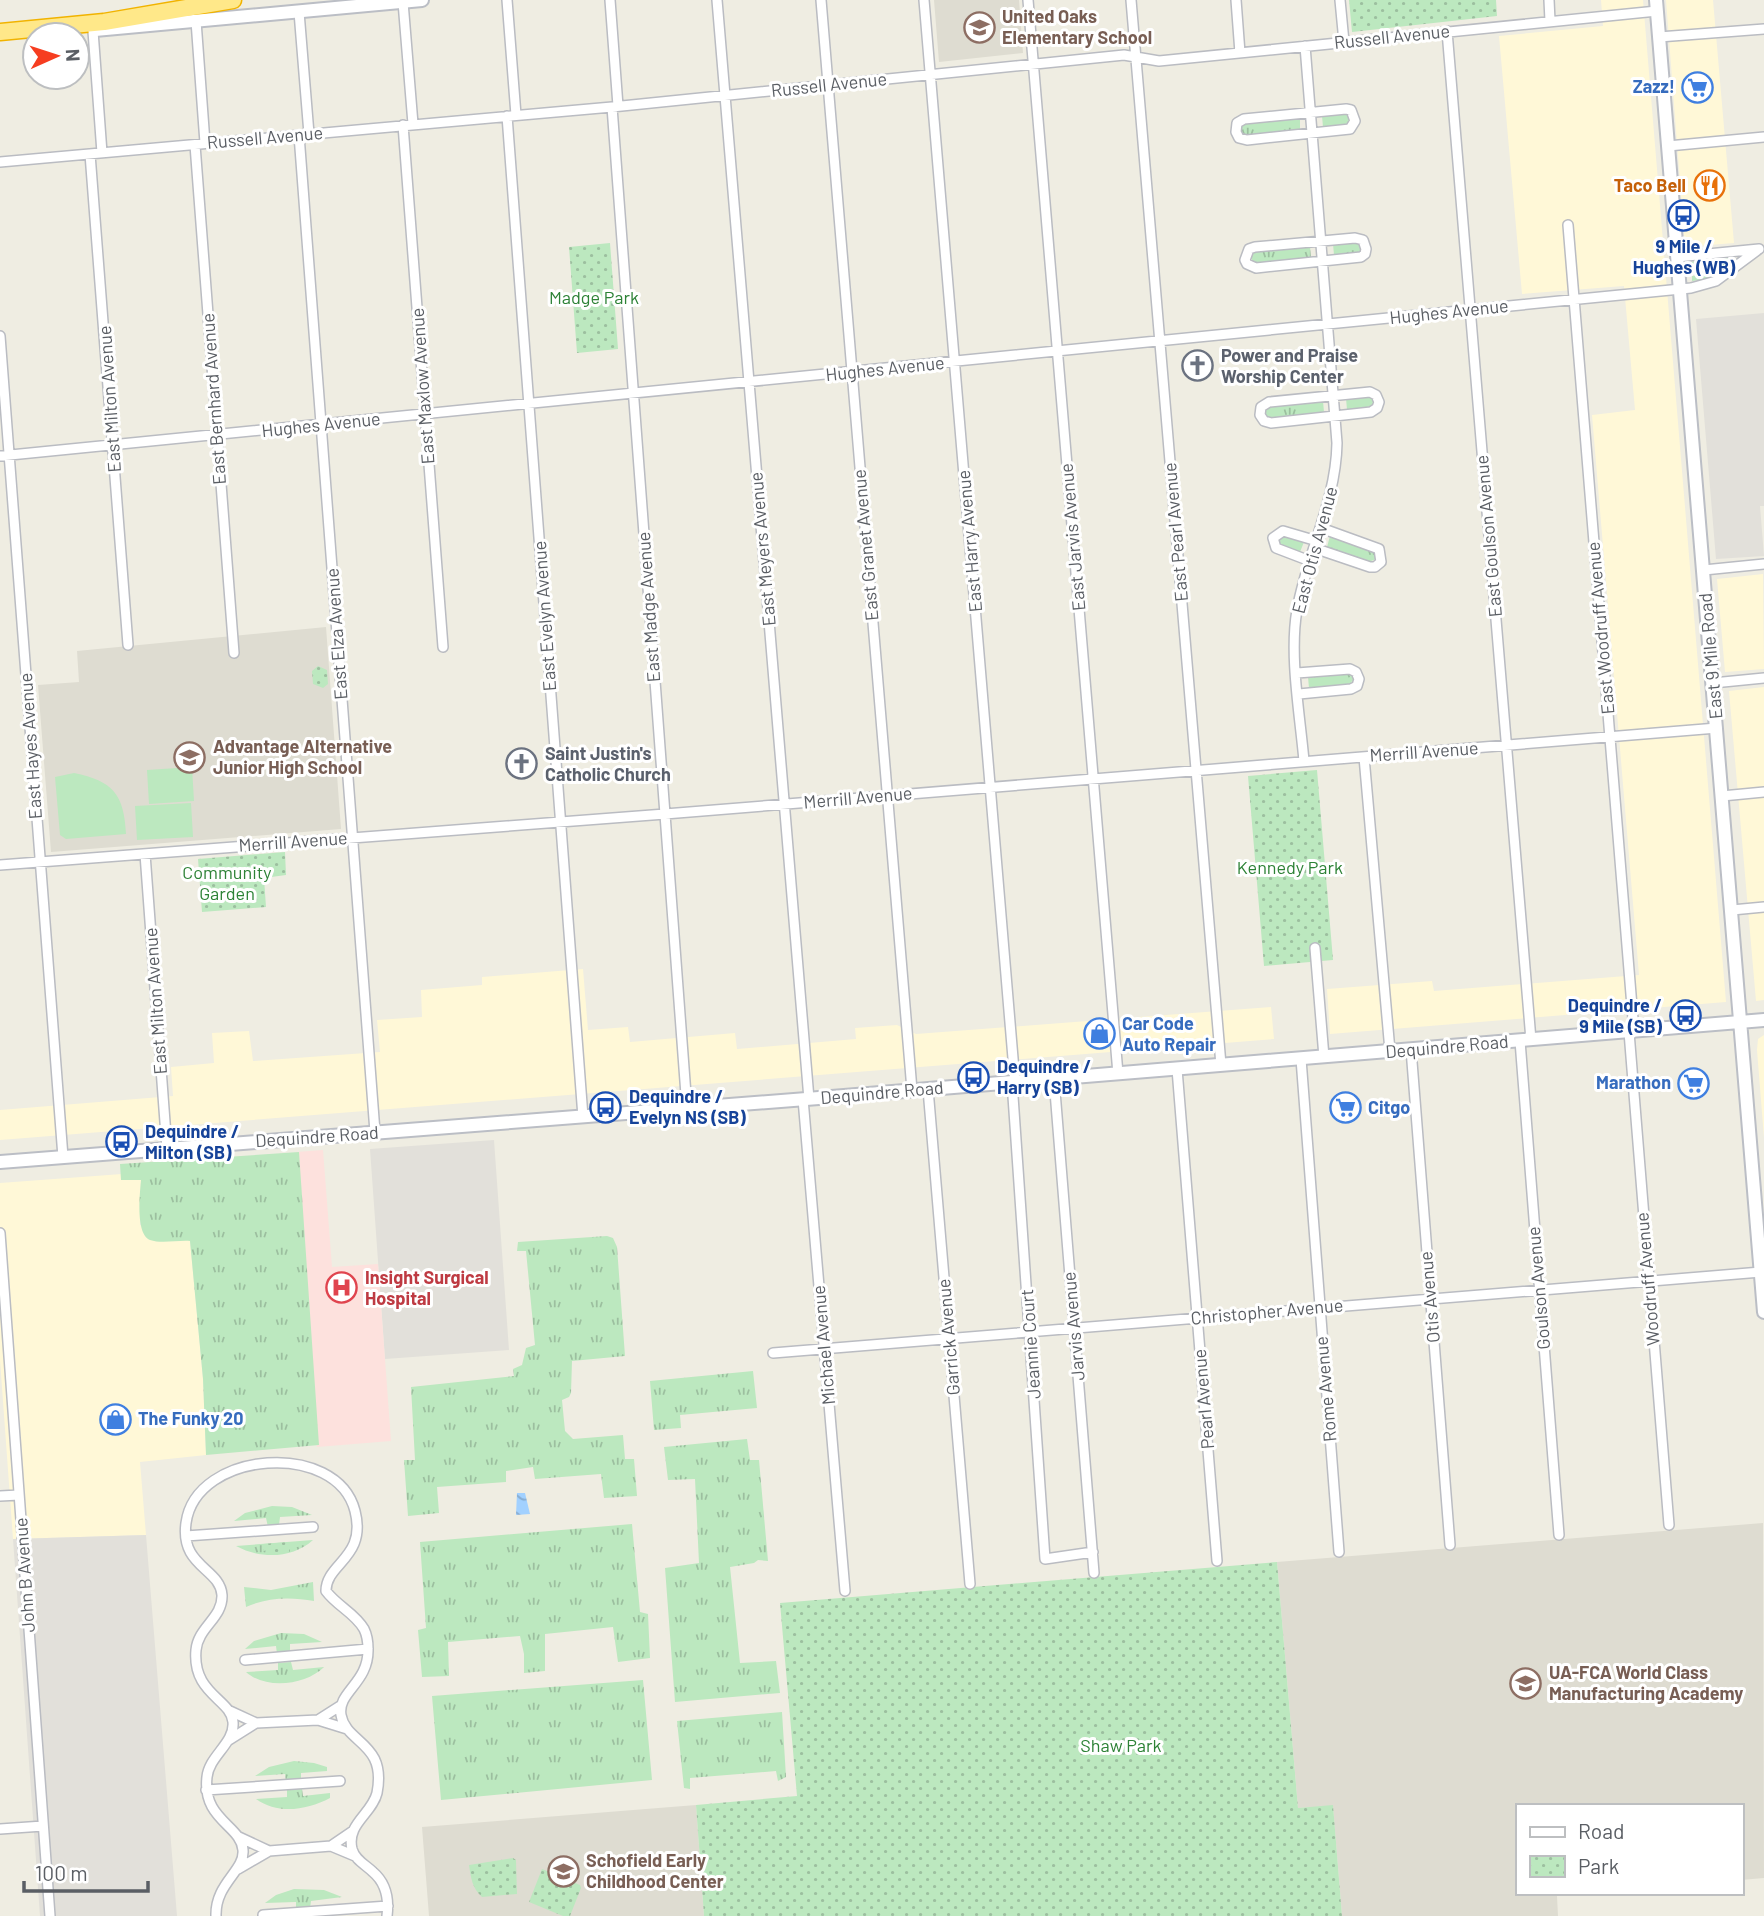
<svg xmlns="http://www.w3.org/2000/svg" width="1764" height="1916" viewBox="0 0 1764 1916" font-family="Barlow,sans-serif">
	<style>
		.commercial { fill: #fff8d7 }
		.industrial { fill: #e2e0da }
		.education { fill: #dedcd1 }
		.medical { fill: #fde1dd }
		.grass { fill: url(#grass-tufts) }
		.park { fill: url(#park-dots) }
		.pitch { fill: #bce8bf }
		.water { fill: url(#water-waves) }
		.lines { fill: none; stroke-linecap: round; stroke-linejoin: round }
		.minor-casing { stroke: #babcc2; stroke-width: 12 }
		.secondary-casing { stroke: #bbbec5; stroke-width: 16 }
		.motorway-casing { stroke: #f1b300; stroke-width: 19 }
		.minor { stroke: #fff; stroke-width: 9 }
		.secondary { stroke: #fff; stroke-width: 12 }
		.motorway { stroke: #ffe889; stroke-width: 16 }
		.labels { text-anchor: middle; stroke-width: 6; stroke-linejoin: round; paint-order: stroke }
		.education-label { font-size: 18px; font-weight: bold; fill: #785e54; stroke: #fff; text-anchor: start }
		.street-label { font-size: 18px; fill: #5a5e64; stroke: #fff }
		.shop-label { font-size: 18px; font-weight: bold; fill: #366cbe; stroke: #fff; text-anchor: start }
		.food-label { font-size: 18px; font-weight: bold; fill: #c56008; stroke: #fff; text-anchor: end }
		.transit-label { font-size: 18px; font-weight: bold; fill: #164399; stroke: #fff; text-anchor: start }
		.park-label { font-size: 18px; fill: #2d8236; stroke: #fff }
		.worship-label { font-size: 18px; font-weight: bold; fill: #5b616d; stroke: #fff; text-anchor: start }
		.health-label { font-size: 18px; font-weight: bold; fill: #be3a42; stroke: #fff; text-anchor: start }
	</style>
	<defs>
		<pattern id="grass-tufts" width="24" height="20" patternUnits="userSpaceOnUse" patternTransform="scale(1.75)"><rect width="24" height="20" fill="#bce8bf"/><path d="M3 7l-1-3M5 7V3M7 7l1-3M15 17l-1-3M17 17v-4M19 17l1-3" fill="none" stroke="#9cbf9f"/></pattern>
		<pattern id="park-dots" width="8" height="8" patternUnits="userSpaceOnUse" patternTransform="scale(1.75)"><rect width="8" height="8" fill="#bce8bf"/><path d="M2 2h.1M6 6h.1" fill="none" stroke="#9cbf9f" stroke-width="1.8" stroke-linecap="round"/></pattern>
		<pattern id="water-waves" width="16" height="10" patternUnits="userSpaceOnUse" patternTransform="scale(1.75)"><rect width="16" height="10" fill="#a2d1ff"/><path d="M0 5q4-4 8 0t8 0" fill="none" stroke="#87add2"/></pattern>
	</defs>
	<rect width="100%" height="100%" fill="#efede2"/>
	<path class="commercial" d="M1601,0H1643L1726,1002L1330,1034L1327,989L1432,981L1434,991L1639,975L1592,415L1635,410L1624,286L1522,294L1499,36L1603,26Z
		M1666,0H1713L1734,243L1685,247Z
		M1763,574L1764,669L1725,672L1717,579Z
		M1764,687V1000L1756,1001L1729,691Z
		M583,969L588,1030L628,1027L630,1042L735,1033L737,1049L856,1039L855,1028L897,1025L916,1034L1271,1007L1274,1039L0,1140V1110L173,1096L171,1067L214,1063L212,1033L249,1031L253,1061L380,1052L377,1020L422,1017L421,990L482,985V977Z
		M1764,1035V1138L1757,1050L1758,1039Z
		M122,1174L141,1179L140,1225L190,1240L203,1379L206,1455L140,1462L146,1535L13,1539L0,1360V1183Z"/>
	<path class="industrial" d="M1764,313V506H1760L1764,556L1716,559L1696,319Z
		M494,1140L509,1350L385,1359L370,1149Z
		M146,1535L177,1916H40L13,1539Z"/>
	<path class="education" d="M934,0H1019L1023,53L939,62Z
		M326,627L341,829L51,852L38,685L79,682L77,651Z
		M1763,1523L1764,1878L1741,1880V1806H1517V1893H1587L1557,1896L1558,1916H1342L1333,1806L1298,1808L1277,1562Z
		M696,1805L704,1916H429L422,1827Z"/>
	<path class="medical" d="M323,1150L332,1267L378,1264L391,1441L317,1447L296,1152Z"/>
	<path class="grass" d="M1345,113L1351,119L1347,125L1323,127L1322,116Z
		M1300,118V129L1246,135L1241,132L1242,125L1245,124Z
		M1356,242L1360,243L1362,249L1358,253L1334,255L1333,244Z
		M1310,246L1311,258L1257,263L1252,261V253L1256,252Z
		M1727,258L1730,259V263C1719,273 1707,280 1692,281V276L1700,275L1702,271L1699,266H1691L1690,262Z
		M1371,397L1374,399L1373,406L1347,410L1346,398Z
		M1323,401L1324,412L1270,418L1264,415L1265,408L1269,406Z
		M1283,535L1304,542L1300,552L1277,543L1278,537Z
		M1330,536L1373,551L1376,554V559L1369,562L1327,547Z
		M1349,673L1354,679L1349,685L1309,688L1308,677Z
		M299,1152L319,1445L206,1455L203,1379L190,1241C178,1240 161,1244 150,1240C135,1234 140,1193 141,1180H121L120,1164Z
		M607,1236L613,1238L617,1247L625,1356L572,1361L571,1393L569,1397L562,1400L565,1431L573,1439L623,1435L625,1459H634L637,1496L604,1498L601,1474L535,1479L533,1467L506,1471V1482L437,1487L439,1513L408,1516L404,1460H415L411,1387L514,1376L513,1369L522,1365L526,1348L535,1345L526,1251H517L518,1242Z
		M753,1371L757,1408L680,1415L681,1428L654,1430L650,1381Z
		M747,1439L750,1460H759L768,1561L758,1560L754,1563L730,1567L740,1663L776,1661L780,1693L675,1702L665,1568L699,1563L695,1479L668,1480L664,1447Z
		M272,1506L292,1507L312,1515L280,1517L279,1525L268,1527L266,1518L234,1521L245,1513Z
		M632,1524L640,1612L648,1614L650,1658L618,1662L613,1627L545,1634V1671L524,1673V1654L520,1636L448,1642L449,1676L422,1677L418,1630L426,1628L420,1542Z
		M313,1540C292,1559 260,1559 236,1546Z
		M313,1582L314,1601C291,1597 268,1597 246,1607L244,1587L271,1590Z
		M281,1633L304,1634L322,1642L290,1644V1653L277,1654L276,1646L245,1649L254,1641Z
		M291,1662L293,1670L324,1667C306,1685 266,1690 246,1672L278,1670V1663Z
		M643,1680L652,1780L441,1800L432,1696Z
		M782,1712L786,1777L778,1781L776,1771L690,1778V1789L684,1788L677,1721Z
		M294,1761L314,1763L327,1767V1771L301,1773V1780L286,1782L285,1774L255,1776L269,1767Z
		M302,1789L303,1796L330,1793V1798C307,1810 278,1815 256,1799L287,1797V1790Z
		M294,1889L324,1890L342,1897L311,1901L310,1908L296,1909V1902L265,1903L276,1895Z"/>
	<path class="park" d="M1349,0H1496L1497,16L1352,32Z
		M610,243L618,349L577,353L569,247Z
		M318,666L327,670L328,684L323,688L313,684L312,671Z
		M1317,770L1333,960L1264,966L1248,776Z
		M285,852L286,875L264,878L266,907L202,912L198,859Z
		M289,1542L290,1552L269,1555L268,1550L264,1551L263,1544Z
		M1277,1562L1298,1808L1333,1805L1342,1916H704L696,1805L797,1796L780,1603Z
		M513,1858L516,1860L517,1894L482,1897C472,1888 471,1878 469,1865Z
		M542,1869L580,1885L581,1888L570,1916H563L529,1902Z"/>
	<path class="pitch" d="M192,767L194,801L149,804L147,770Z
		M74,773C113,781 124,794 126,834L66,839L60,835L55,777Z
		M191,803L193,837L137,840L135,806Z"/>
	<path class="water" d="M517,1493H525L530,1514L516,1515Z"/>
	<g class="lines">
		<defs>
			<path id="minor" d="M507,0L516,115
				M610,0L618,106
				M717,0L809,1099
				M821,0L912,1090
				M924,0L1015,1082
				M1028,0L1118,1074
				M1131,0L1221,1065
				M1236,0L1240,53
				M1340,0L1344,42
				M1549,0L1550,21
				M403,2L413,124
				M299,12L309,134
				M196,21L205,143
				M93,31L102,153
				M1447,31L1531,1040
				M1659,37L1764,29
				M612,107L687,1108
				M1346,109L1351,110L1355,121L1350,129L1247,140L1239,138L1236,132L1237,123L1244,119Z
				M507,116L583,1117
				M403,125L443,647
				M299,135L375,1132
				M195,145L234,653
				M1668,146L1764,137
				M90,154L128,645
				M0,162L612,107L1124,55L1159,61L1657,11
				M1568,225L1634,1031
				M1355,238L1363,240L1366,249L1365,254L1361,257L1256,268L1247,264L1245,260L1249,249L1255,247Z
				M1677,257L1759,249
				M0,336L63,1157
				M1370,392L1376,395L1379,402L1377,408L1371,412L1271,423L1264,421L1260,415L1261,407L1269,402Z
				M0,456L1691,288L1716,281L1759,249
				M1314,548L1370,567H1375L1381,562L1379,549L1321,528
				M1310,561L1276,548L1273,538L1283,531L1317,541
				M1704,570L1764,564
				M1297,673L1350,669L1356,672L1359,679L1357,686L1351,689L1299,694
				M1713,683L1764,678
				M1364,757L1390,1051
				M1304,761C1300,715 1289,655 1297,610C1307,553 1336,502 1337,443L1305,46
				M1722,796L1764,792
				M145,854L167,1149
				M0,865L665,814L1717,728
				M1732,910L1764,907
				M1315,948L1324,1057
				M1629,1032L1669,1525
				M1520,1041L1559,1535
				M1411,1049L1450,1545
				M1301,1059L1339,1552
				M1177,1069L1217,1561
				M1054,1079L1094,1573
				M1012,1082L1045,1559L1093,1552
				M928,1089L970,1584
				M803,1099L845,1591
				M0,1233L50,1916
				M773,1353L1761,1272
				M0,1496L19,1495
				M186,1536L313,1527
				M245,1660L368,1649
				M230,1711L256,1723
				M318,1720L340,1706
				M229,1740L256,1723L318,1720L347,1729
				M206,1790L340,1781
				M0,1829L43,1826
				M239,1837L269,1851
				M331,1846L355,1856
				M238,1869L269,1851L331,1846L353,1831
				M263,1915L388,1906
				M216,1916C215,1883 245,1871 243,1850C241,1825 202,1820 207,1777C209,1756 235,1743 233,1722C231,1699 192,1694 196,1650C198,1627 223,1618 222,1595C220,1568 180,1567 186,1523C196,1450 337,1440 355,1511C367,1558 326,1563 326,1591C337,1606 355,1613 364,1629C367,1635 368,1642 368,1649C369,1683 337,1692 341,1715C346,1744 387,1742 377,1793C372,1814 346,1824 352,1849C355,1860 366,1865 373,1872C386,1883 389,1900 387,1916"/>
			<path id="secondary" d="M1656,0L1764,1312
				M95,30L422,0
				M0,1162L844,1096L1764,1020"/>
			<path id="motorway" d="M0,32L104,22L233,0"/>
		</defs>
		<use href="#minor" class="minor-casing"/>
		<use href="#secondary" class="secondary-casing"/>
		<use href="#motorway" class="motorway-casing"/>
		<use href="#minor" class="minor"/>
		<use href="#secondary" class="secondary"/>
		<use href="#motorway" class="motorway"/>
	</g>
	<defs>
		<symbol id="school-ring" viewBox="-11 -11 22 22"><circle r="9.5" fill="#fff" stroke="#8d6e63" stroke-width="1.5"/><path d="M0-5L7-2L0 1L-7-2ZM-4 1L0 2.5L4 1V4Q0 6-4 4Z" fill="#8d6e63"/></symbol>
		<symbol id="supermarket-ring" viewBox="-11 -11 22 22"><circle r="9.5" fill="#fff" stroke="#3f7fe0" stroke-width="1.5"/><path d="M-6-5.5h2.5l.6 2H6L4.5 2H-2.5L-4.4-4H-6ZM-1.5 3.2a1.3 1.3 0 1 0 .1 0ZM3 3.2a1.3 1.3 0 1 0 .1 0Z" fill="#3f7fe0"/></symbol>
		<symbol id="restaurant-ring" viewBox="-11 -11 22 22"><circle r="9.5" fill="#fff" stroke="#e8710a" stroke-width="1.5"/><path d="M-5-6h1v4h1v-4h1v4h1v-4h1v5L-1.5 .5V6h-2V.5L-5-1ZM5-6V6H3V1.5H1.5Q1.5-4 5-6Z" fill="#e8710a"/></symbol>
		<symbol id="bus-ring" viewBox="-11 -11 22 22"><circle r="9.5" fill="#fff" stroke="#1a4fb4" stroke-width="1.5"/><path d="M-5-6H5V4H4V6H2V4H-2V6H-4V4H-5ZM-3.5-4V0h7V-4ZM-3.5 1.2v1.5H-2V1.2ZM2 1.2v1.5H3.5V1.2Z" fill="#1a4fb4"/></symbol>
		<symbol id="church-ring" viewBox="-11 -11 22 22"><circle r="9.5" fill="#fff" stroke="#6b7280" stroke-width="1.5"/><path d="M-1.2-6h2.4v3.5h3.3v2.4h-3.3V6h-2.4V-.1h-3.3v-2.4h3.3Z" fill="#6b7280"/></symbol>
		<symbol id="shop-ring" viewBox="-11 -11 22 22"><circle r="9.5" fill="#fff" stroke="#3f7fe0" stroke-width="1.5"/><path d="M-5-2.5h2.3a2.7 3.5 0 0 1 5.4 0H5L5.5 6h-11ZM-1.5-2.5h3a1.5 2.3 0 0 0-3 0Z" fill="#3f7fe0"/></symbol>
		<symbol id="hospital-ring" viewBox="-11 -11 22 22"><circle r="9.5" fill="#fff" stroke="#e0444e" stroke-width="1.5"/><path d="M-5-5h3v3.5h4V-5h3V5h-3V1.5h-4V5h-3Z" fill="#e0444e"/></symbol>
	</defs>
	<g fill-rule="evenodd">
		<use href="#school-ring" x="962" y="10" width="35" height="35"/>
		<use href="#supermarket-ring" x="1680" y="70" width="35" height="35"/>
		<use href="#restaurant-ring" x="1692" y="168" width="35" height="35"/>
		<use href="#bus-ring" x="1666" y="198" width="35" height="35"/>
		<use href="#church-ring" x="1180" y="348" width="35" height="35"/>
		<use href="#school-ring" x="172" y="740" width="35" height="35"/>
		<use href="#church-ring" x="504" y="746" width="35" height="35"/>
		<use href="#bus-ring" x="1668" y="998" width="35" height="35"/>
		<use href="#shop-ring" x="1082" y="1016" width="35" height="35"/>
		<use href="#bus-ring" x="956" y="1060" width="35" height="35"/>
		<use href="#supermarket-ring" x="1676" y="1066" width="35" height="35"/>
		<use href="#bus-ring" x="588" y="1090" width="35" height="35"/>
		<use href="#supermarket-ring" x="1328" y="1090" width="35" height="35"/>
		<use href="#bus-ring" x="104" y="1124" width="35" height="35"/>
		<use href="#hospital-ring" x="324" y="1270" width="35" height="35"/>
		<use href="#shop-ring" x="98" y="1402" width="35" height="35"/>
		<use href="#school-ring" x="1508" y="1666" width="35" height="35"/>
		<use href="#school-ring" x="546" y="1854" width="35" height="35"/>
	</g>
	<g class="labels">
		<g class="education-label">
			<text x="1002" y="23">United Oaks<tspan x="1002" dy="21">Elementary School</tspan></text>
			<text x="213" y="753">Advantage Alternative<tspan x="213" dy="21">Junior High School</tspan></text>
			<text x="1549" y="1679">UA-FCA World Class<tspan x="1549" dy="21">Manufacturing Academy</tspan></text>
			<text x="586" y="1867">Schofield Early<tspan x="586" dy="21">Childhood Center</tspan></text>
		</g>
		<g class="street-label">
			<text transform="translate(1392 37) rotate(-6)" y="6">Russell Avenue</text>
			<text transform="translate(829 85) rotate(-6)" y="6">Russell Avenue</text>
			<text transform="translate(265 138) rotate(-5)" y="6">Russell Avenue</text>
			<text transform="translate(1449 312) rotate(-6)" y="6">Hughes Avenue</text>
			<text transform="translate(885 369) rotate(-6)" y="6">Hughes Avenue</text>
			<text transform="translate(423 386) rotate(-94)" y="6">East Maxlow Avenue</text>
			<text transform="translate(110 399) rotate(-94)" y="6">East Milton Avenue</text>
			<text transform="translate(214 399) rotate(-94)" y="6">East Bernhard Avenue</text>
			<text transform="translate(321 425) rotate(-6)" y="6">Hughes Avenue</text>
			<text transform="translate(1176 532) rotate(-95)" y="6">East Pearl Avenue</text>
			<text transform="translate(1489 536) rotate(-95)" y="6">East Goulson Avenue</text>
			<text transform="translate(1073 537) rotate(-95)" y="6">East Jarvis Avenue</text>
			<text transform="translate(970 541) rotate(-95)" y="6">East Harry Avenue</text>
			<text transform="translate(866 545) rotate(-95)" y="6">East Granet Avenue</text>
			<text transform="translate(763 549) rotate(-95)" y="6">East Meyers Avenue</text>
			<text transform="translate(1315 550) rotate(-75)" y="6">East Otis Avenue</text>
			<text transform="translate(649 607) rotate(-94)" y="6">East Madge Avenue</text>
			<text transform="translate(545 616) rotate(-94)" y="6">East Evelyn Avenue</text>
			<text transform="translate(1601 628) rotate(-95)" y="6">East Woodruff Avenue</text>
			<text transform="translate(337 634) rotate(-94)" y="6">East Elza Avenue</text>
			<text transform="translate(1711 656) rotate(-95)" y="6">East 9 Mile Road</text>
			<text transform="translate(31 746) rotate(-94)" y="6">East Hayes Avenue</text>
			<text transform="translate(1424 752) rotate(-4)" y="6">Merrill Avenue</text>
			<text transform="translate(858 798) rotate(-5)" y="6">Merrill Avenue</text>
			<text transform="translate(293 842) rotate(-4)" y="6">Merrill Avenue</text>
			<text transform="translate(156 1001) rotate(-94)" y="6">East Milton Avenue</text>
			<text transform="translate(1447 1047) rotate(-5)" y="6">Dequindre Road</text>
			<text transform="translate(882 1093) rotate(-5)" y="6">Dequindre Road</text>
			<text transform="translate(317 1137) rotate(-4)" y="6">Dequindre Road</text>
			<text transform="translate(1648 1279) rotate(-95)" y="6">Woodruff Avenue</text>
			<text transform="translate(1539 1288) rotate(-95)" y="6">Goulson Avenue</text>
			<text transform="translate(1430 1297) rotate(-95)" y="6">Otis Avenue</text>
			<text transform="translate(1267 1312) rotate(-5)" y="6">Christopher Avenue</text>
			<text transform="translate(1074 1326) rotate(-95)" y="6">Jarvis Avenue</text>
			<text transform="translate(949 1337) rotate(-95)" y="6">Garrick Avenue</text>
			<text transform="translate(1031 1344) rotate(-94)" y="6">Jeannie Court</text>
			<text transform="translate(824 1345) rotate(-95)" y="6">Michael Avenue</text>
			<text transform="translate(1326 1389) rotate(-95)" y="6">Rome Avenue</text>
			<text transform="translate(1204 1399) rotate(-95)" y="6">Pearl Avenue</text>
			<text transform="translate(25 1575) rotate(-94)" y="6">John B Avenue</text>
		</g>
		<g class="shop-label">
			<text x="1675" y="93" text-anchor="end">Zazz!</text>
			<text x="1122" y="1030">Car Code<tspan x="1122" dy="21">Auto Repair</tspan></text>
			<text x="1671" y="1089" text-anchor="end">Marathon</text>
			<text x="1368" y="1114">Citgo</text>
			<text x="138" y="1425">The Funky 20</text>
		</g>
		<g class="food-label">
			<text x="1686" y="192">Taco Bell</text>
		</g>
		<g class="transit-label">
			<text x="1684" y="253" text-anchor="middle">9 Mile /<tspan x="1684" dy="21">Hughes (WB)</tspan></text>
			<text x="1662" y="1012" text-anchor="end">Dequindre /<tspan x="1662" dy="21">9 Mile (SB)</tspan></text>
			<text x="997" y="1073">Dequindre /<tspan x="997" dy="21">Harry (SB)</tspan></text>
			<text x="629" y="1103">Dequindre /<tspan x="629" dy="21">Evelyn NS (SB)</tspan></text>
			<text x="145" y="1138">Dequindre /<tspan x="145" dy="21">Milton (SB)</tspan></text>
		</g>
		<g class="park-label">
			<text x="594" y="304">Madge Park</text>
			<text x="1290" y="874">Kennedy Park</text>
			<text x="227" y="879">Community<tspan x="227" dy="21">Garden</tspan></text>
			<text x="1121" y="1752">Shaw Park</text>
		</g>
		<g class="worship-label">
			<text x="1221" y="362">Power and Praise<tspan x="1221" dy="21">Worship Center</tspan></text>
			<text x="545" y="760">Saint Justin's<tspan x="545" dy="21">Catholic Church</tspan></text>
		</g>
		<g class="health-label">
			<text x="365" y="1284">Insight Surgical<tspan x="365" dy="21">Hospital</tspan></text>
		</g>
	</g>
	<rect x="1516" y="1804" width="228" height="91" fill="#ffffff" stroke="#bdbfc1" stroke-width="2"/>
	<rect x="1530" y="1827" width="35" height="10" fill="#ffffff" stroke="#bdbfc1" stroke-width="2"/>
	<text x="1578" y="1839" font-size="21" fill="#5a5e64">Road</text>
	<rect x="1530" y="1856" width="35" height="21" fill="url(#park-dots)" stroke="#bdbfc1" stroke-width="2"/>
	<text x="1578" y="1874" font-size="21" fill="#5a5e64">Park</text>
	<g transform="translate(56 56) rotate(87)"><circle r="33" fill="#ffffff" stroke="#bdbfc1" stroke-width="2"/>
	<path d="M0-5L12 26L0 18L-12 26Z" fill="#f63d20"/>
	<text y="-10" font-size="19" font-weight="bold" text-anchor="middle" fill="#5a5e64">N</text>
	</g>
	<path d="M24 1881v10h124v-10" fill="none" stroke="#5a5e64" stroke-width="3.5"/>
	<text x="35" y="1881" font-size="21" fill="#5a5e64" stroke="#ffffff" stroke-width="5" paint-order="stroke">100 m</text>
</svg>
